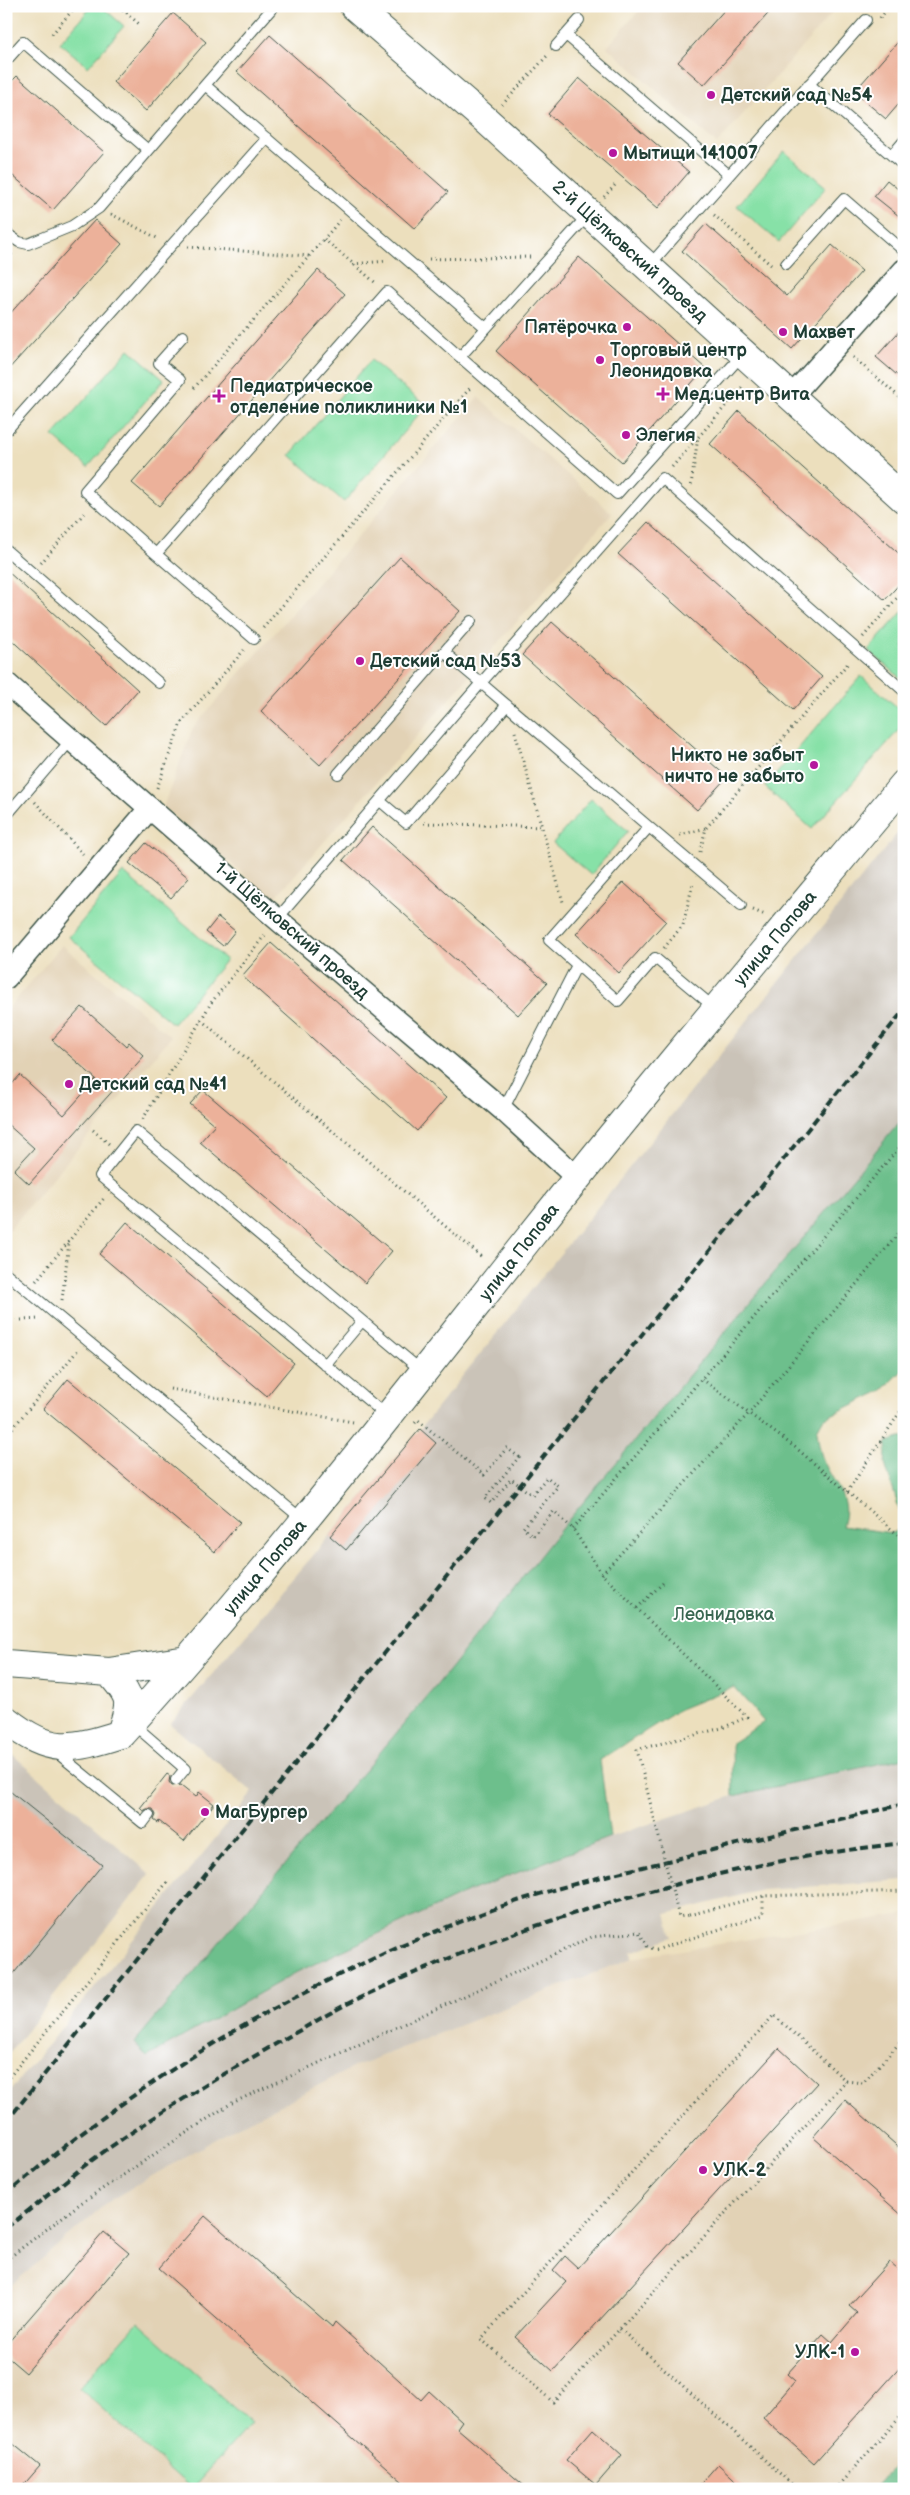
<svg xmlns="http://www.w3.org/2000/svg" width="910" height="2495" viewBox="0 0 910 2495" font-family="'Balsamiq Sans',sans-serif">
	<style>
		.built { fill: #e2d2b5 }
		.industrial { fill: #cac3b8 }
		.green { fill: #87e1a7; stroke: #538f6e }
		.forest { fill: #6dbf8c; stroke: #467e60 }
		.building { fill: #ecb19a }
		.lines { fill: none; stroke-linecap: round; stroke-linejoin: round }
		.lane-casing { stroke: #3e5549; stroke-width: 12 }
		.street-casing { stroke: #3e5549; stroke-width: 24 }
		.secondary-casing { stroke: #3e5549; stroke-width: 30 }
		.path { stroke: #3e5549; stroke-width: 3; stroke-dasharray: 1 4; stroke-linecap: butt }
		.lane { stroke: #fff; stroke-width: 10 }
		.street { stroke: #fff; stroke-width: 21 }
		.secondary { stroke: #fff; stroke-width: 28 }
		.rail { stroke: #1f3d34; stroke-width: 4; stroke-dasharray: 8 4; stroke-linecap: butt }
		.path-bridge { stroke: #3e5549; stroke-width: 3; stroke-dasharray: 1 4; stroke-linecap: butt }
		.poi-dot { fill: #b5179e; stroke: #fff; stroke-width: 2 }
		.labels { text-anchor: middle; stroke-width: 4; stroke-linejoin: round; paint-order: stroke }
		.poi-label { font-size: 18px; font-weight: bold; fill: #1f3d34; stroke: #fff; text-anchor: start }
		.street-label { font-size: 18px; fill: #1f3d34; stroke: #fff }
		.park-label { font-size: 18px; fill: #396651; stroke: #fff }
	</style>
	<rect width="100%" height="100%" fill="#fff"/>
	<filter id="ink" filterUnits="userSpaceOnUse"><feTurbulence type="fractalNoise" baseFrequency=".02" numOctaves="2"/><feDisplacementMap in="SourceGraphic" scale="10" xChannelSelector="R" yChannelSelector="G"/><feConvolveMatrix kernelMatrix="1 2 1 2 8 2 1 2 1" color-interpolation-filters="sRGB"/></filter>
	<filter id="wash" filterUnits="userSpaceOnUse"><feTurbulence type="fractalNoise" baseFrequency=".0096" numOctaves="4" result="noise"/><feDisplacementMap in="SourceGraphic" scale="20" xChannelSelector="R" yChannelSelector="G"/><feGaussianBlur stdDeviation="1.12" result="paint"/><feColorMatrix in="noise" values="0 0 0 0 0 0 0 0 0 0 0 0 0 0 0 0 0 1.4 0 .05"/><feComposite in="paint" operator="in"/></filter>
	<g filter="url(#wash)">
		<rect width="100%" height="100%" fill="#ecdfbd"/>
		<path class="built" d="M643,6H838L717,144L607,47Z
			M478,397L612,513L274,899L163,807L193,728Z
			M62,945L171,1037L6,1234V1011Z
			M904,1914V2489H6V2290L109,2201L235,2128L356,2066L632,1958Z"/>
		<path class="industrial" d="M904,825V1117L566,1523L147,2056L297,1972L467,1892L610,1837L733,1796L904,1758V1880L762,1890L666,1914L672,1937L631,1952L632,1958L356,2066L235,2128L109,2201L6,2290V2096L253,1792L170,1724L420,1429Z
			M6,1749L150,1874L6,2057Z"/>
		<path class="green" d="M92,6H101L124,26L88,67L60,43Z
			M784,151L826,187L779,242L737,206Z
			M129,349L164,380L88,467L53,436Z
			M371,360L426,406L344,502L290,455Z
			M904,610V681L868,650Z
			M861,676L904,713V724L812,829L765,787Z
			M591,799L628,831L591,875L553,843Z
			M123,872L226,960L173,1024L69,937Z
			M138,2322L251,2423L192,2489L79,2388Z"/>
		<path class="forest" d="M904,1117V1369L883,1390L823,1419L817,1430C818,1441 820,1454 825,1464C836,1487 851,1499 842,1526L892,1533L901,1528L902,1518L885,1464L887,1442L904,1437V1758L733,1796L732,1743L764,1722L734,1687L682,1708L600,1760L610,1837L467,1892L297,1972L147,2057L134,2043L437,1685L566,1523Z
			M904,2454V2489H873Z"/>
		<g id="blocks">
			<path class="building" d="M728,6H775L704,85L678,62Z
				M173,13L206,42L146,111L113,82Z
				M270,35L448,192L415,229L237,72Z
				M904,35V98L886,119L854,92Z
				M17,76L104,152L53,210L6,170V87Z
				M579,78L689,172L658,208L548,114Z
				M887,180L904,194V220L874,196Z
				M95,220L122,244L6,372V318Z
				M706,224L787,296L832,245L862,271L792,349L682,251Z
				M579,257L705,368L622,462L496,351Z
				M318,270L345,294L159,506L132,483Z
				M904,326V381L876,357Z
				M739,411L904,558V579L885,600L710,444Z
				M648,522L822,677L793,710L618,554Z
				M400,557L460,611L320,765L261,711Z
				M6,570L138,690L106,726L6,635Z
				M552,622L727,777L697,810L522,655Z
				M372,827L547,983L518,1015L343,860Z
				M146,843L189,878L171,898L129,863Z
				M623,882L666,921L619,973L576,934Z
				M218,917L235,931L223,946L206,932Z
				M271,943L446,1098L417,1131L242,976Z
				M82,1007L126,1046L129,1042L144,1056L29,1184L14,1170L34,1148L6,1123V1091L20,1075L64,1115L96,1079L52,1040Z
				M203,1090L392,1251L365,1283L200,1142L215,1125L190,1104Z
				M127,1222L294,1363L267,1396L99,1254Z
				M68,1379L240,1522L215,1552L43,1409Z
				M420,1429L436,1443L346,1550L330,1536Z
				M167,1774L170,1776L169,1782L172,1786L181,1785L196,1797L199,1792L214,1804L184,1841L159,1821L158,1823L154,1820L156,1815L153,1809H147L143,1811L140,1808Z
				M6,1788L102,1865L6,1983Z
				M779,2048L817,2083L553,2371L515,2337L566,2282L553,2270L565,2256L578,2268Z
				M845,2100L904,2152V2217L813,2137Z
				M205,2216L332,2327L335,2322L421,2400L429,2391L462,2421L457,2428L528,2489H411L159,2268Z
				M104,2232L129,2253L26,2373L6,2356V2345Z
				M889,2262L904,2275V2363L814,2463L763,2418L795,2381L787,2374L823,2334L832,2342L857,2313L849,2306Z
				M593,2429L622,2455L596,2485L566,2460Z
				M6,2438L40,2466L20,2489H6Z
				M718,2464L745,2489H696Z"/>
		</g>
	</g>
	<g filter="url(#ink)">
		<use href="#blocks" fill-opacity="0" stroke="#3e5549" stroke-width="1"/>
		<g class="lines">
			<defs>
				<path id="lane" d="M274,6L205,85L486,328
					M566,35L729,175
					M556,46L579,20
					M6,61L23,42L148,150
					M809,84L904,166
					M892,155L904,141
					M589,214L460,357L617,494L742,355
					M6,233L19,242L28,244L72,226L99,208L205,85
					M786,264L844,199L904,251
					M648,267L866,20
					M6,431L267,138
					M6,550L159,683
					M156,554L85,491L180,380L159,363L183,336
					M254,639L156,554L387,292L460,357
					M444,652L471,621
					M338,774L444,652L481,683L662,478L904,691
					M380,801L406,823L507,705
					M6,816L71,740
					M649,827L741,905
					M277,919L481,683L649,827L549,940L618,1001L655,958L716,1009
					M503,1110L577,965
					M6,1273L303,1520
					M325,1365L362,1321
					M388,1417L100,1176L136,1131L423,1372
					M132,1723L185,1769L176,1780
					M56,1752L143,1823L149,1815"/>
				<path id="street" d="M790,398L904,270
					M6,683L277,919L503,1110L577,1178
					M6,978L150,808"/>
				<path id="secondary" d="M354,6L487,121L904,499
					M6,1664L109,1672L187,1660
					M109,1672C132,1698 132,1700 121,1733
					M6,1720C51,1755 70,1750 121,1734
					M121,1734C264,1577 394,1409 526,1242C649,1087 777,936 904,784"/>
			</defs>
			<use href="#lane" class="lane-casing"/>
			<use href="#street" class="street-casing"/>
			<use href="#secondary" class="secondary-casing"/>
			<path class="path" d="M119,6L139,24
				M880,18L890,6
				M52,34L76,6
				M502,105L547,56
				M604,197L617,183
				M111,214L159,239
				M714,215L771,265
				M340,220L324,239L377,284
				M188,247L309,256
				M429,259L531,257
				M6,263L12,253
				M353,264L386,261
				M853,357L904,401
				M194,388L324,239
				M672,467L744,385
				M691,485L698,437
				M41,563L86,511
				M263,628L471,387
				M863,637L904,590
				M515,732L563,902
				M157,788L181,723L244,650
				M35,802L83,854
				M424,823L542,827
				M680,835L706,828
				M700,852L706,828L849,662
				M753,910L765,915
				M664,948L683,925L693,883
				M201,1020L483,1258
				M143,1119L211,1003L265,935
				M93,1130L109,1144
				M36,1281L105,1197
				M62,1300L69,1242
				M6,1321L38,1319
				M702,1379L796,1448L904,1540
				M170,1389L353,1422
				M415,1423L418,1420L484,1475L507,1448L519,1457L485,1498L491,1503L511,1479L532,1495L547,1477L558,1486L523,1528L533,1536L554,1511L573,1529L602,1574L747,1717L722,1728L647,1747
				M6,1436L78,1350
				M847,1492L904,1406
				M573,1529L904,1142
				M602,1574L749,1413L904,1227
				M637,1608L664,1582
				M689,1915L763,1896L904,1891
				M6,2081L169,1880
				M846,2081L774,2015L481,2339L553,2402L846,2081L863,2083L904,2038
				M6,2260L81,2203L230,2104L592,1937L639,1932L647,1946L656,1950L763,1915V1896
				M620,2329L797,2489
				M835,2489L904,2413"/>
			<use href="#lane" class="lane"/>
			<use href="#street" class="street"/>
			<use href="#secondary" class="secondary"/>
			<path class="rail" d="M6,2122L904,1010
				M6,2195C151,2069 322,1970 503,1906C559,1886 618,1873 676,1859C752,1840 828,1822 904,1804
				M6,2228C34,2207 61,2184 88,2163C151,2117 218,2077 286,2038C306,2027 326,2015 347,2004C516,1921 717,1863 904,1843"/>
			<path class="path-bridge" d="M647,1747L637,1750L679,1917L689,1915"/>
		</g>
	</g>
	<g class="poi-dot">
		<circle cx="711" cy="95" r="5"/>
		<circle cx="613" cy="153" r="5"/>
		<circle cx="627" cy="327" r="5"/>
		<circle cx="783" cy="332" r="5"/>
		<circle cx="600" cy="360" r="5"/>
		<path d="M660.5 386.5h5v5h5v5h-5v5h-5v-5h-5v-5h5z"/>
		<path d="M216.5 388.5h5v5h5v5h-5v5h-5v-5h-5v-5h5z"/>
		<circle cx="626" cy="435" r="5"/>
		<circle cx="360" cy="661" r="5"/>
		<circle cx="814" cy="765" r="5"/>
		<circle cx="69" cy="1084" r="5"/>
		<circle cx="205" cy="1812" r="5"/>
		<circle cx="703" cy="2170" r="5"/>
		<circle cx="855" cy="2352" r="5"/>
	</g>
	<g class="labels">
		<g class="poi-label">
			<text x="721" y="101">Детский сад №54</text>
			<text x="623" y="159">Мытищи 141007</text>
			<text x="617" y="333" text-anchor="end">Пятёрочка</text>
			<text x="793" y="338">Махвет</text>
			<text x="610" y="356">Торговый центр<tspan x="610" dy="21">Леонидовка</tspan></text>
			<text x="230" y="392">Педиатрическое<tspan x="230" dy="21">отделение поликлиники №1</tspan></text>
			<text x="674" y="400">Мед.центр Вита</text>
			<text x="636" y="441">Элегия</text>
			<text x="370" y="667">Детский сад №53</text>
			<text x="804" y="761" text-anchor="end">Никто не забыт<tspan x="804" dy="21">ничто не забыто</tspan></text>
			<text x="79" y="1090">Детский сад №41</text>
			<text x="215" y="1818">МагБургер</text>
			<text x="713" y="2176">УЛК-2</text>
			<text x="845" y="2358" text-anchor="end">УЛК-1</text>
		</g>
		<g class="street-label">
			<text transform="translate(630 251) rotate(42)" y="6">2-й Щёлковский проезд</text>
			<text transform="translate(292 930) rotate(41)" y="6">1-й Щёлковский проезд</text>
			<text transform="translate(775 938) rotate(-50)" y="6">улица Попова</text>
			<text transform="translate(519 1252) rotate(-52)" y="6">улица Попова</text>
			<text transform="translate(265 1567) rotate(-50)" y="6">улица Попова</text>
		</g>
		<g class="park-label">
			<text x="724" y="1620">Леонидовка</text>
		</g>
	</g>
	<rect width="910" height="2495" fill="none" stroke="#fff" stroke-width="25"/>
</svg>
